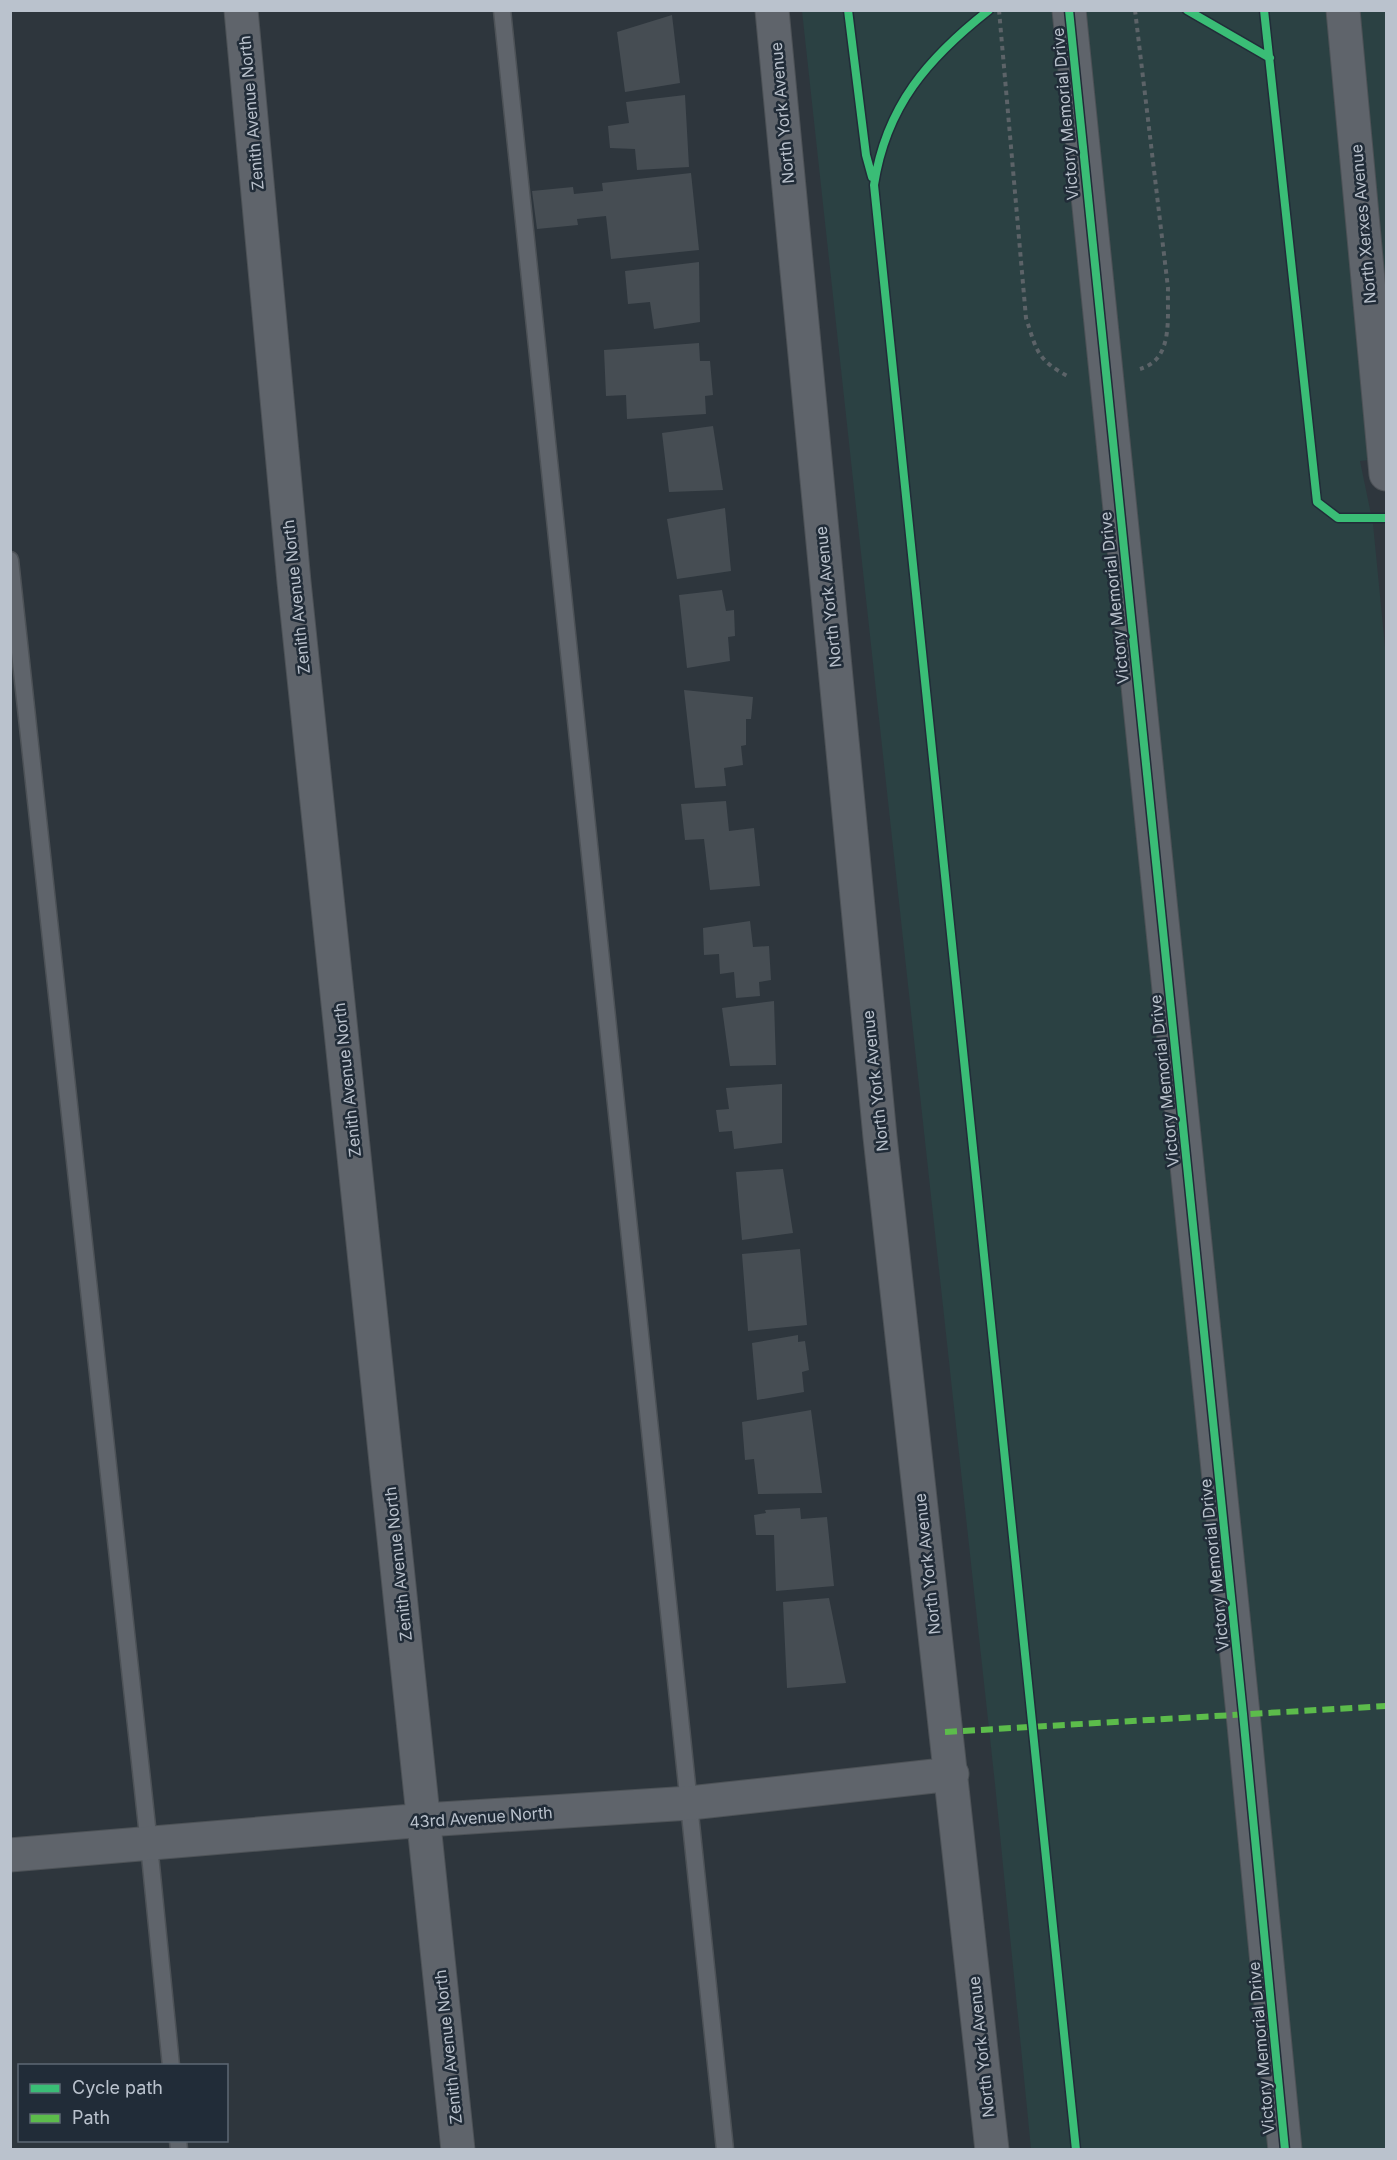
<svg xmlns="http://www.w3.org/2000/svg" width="1397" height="2160" viewBox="0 0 1397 2160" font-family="Inter,sans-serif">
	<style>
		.green { fill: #2b4143 }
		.building { fill: #464d53 }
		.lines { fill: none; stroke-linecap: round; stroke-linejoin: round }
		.service-casing { stroke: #4d5257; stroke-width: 19 }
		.minor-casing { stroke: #4d5257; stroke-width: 35 }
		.tertiary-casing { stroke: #4d5257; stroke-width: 35 }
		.path { stroke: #5c6368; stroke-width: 4; stroke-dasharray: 4.5 4.5; stroke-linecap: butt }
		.service { stroke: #5f646b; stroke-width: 16 }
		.minor { stroke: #5f646b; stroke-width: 33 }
		.tertiary { stroke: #5f646b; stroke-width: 33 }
		.quiet { stroke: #5cbc4b; stroke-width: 6; stroke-dasharray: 12 6; stroke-linecap: butt }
		.cycleway-casing { stroke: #212c38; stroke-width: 11 }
		.cycleway { stroke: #3abd76; stroke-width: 8 }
		.labels { text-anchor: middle; stroke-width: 5; stroke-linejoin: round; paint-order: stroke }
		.street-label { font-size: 16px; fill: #bac2cd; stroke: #212c38 }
	</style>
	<rect width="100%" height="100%" fill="#2e363d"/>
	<path class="green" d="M802,11H1386V458L1360,461L1373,524L1386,657V2149H1031L995,1784Z"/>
	<path class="building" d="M672,15L680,83L625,92L617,32Z
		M685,95L689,167L637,170L635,149L610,148L608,126L629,123L626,102Z
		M691,173L699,250L611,259L606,216L577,219L578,225L537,229L532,191L573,187L574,194L603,191L602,183Z
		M699,262L700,322L654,329L650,302L628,304L625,271Z
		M699,343L700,361H710L713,395L705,396L706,414L627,419L626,395L606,396L604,350Z
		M713,426L723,490L669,492L662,433Z
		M725,508L731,571L677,579L667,519Z
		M722,590L726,611L734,610L735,636L728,637L730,661L687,668L679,595Z
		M684,690L753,697L751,719H746V745L741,746L743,765L724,768L726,786L695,788Z
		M726,801L729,831L754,828L760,886L710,890L704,839L685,840L681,804Z
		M750,921L753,947L769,946L771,980L759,982L760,996L736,998L734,972L720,974L719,954L704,955L703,928Z
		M774,1001L776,1065L730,1066L722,1008Z
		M782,1084V1143L734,1149L732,1131L719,1132L716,1110L729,1109L726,1088Z
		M783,1169L793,1233L742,1240L736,1172Z
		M800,1249L807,1325L748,1331L742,1254Z
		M798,1335V1342L805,1341L809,1370L802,1372L804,1392L757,1400L752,1343Z
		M811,1410L822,1493L758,1494L754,1459L745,1460L742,1422Z
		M800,1508L801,1519L827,1517L834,1586L776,1591L774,1535H756L754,1515L766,1513L765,1510Z
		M829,1598L846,1683L787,1688L783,1602Z"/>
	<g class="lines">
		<defs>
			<path id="service" d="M502,10L725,2150
				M10,560L149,1845L171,2066
				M178,2140L179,2150"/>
			<path id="minor" d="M241,10L294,582L458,2150
				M772,10L880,1137L992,2150
				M1343,10L1386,474
				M10,1855L425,1820L690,1803L952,1774"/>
			<path id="tertiary" d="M1069,10L1243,1714L1285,2150"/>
		</defs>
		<use href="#service" class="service-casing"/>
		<use href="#minor" class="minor-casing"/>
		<use href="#tertiary" class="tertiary-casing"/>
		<path class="path" d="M999,10L1026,318C1037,351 1036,359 1069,377
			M1135,10L1168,288C1167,318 1174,359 1140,369"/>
		<use href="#service" class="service"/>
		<use href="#minor" class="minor"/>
		<use href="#tertiary" class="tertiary"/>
		<path class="quiet" d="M945,1732L1386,1706"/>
		<defs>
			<path id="cycleway" d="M848,10L866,155L872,177
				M989,10C928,58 886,106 874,185L1076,2150
				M1069,10L1243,1714L1285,2150
				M1187,10L1270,58
				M1264,10L1317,502L1338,518H1386"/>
		</defs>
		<use href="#cycleway" class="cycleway-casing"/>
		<use href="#cycleway" class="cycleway"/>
	</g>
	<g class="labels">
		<g class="street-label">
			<text transform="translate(251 113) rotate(-95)" y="6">Zenith Avenue North</text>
			<text transform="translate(782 113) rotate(-95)" y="6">North York Avenue</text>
			<text transform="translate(1065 114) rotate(-95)" y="6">Victory Memorial Drive</text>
			<text transform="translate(1363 224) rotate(-95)" y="6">North Xerxes Avenue</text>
			<text transform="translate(296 597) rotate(-96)" y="6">Zenith Avenue North</text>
			<text transform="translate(828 597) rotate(-96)" y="6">North York Avenue</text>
			<text transform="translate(1114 598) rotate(-96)" y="6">Victory Memorial Drive</text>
			<text transform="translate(347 1080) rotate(-96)" y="6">Zenith Avenue North</text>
			<text transform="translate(875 1081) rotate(-96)" y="6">North York Avenue</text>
			<text transform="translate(1164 1081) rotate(-96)" y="6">Victory Memorial Drive</text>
			<text transform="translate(398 1564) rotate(-96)" y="6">Zenith Avenue North</text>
			<text transform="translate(927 1564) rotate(-96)" y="6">North York Avenue</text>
			<text transform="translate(1214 1565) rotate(-96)" y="6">Victory Memorial Drive</text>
			<text transform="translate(481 1817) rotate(-4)" y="6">43rd Avenue North</text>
			<text transform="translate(448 2047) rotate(-96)" y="6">Zenith Avenue North</text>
			<text transform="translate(981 2047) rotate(-96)" y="6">North York Avenue</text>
			<text transform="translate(1261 2048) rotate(-95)" y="6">Victory Memorial Drive</text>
		</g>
	</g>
	<rect width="1397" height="2160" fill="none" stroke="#bac2cd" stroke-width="24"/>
	<rect x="18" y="2064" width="210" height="78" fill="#212c38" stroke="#5e6874" stroke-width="1.5"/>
	<rect x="30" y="2084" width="30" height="9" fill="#3abd76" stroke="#5e6874" stroke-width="1.5"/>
	<text x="72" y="2094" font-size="18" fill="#bac2cd">Cycle path</text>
	<rect x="30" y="2114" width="30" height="9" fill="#5cbc4b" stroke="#5e6874" stroke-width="1.5"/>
	<text x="72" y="2124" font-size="18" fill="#bac2cd">Path</text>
</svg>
